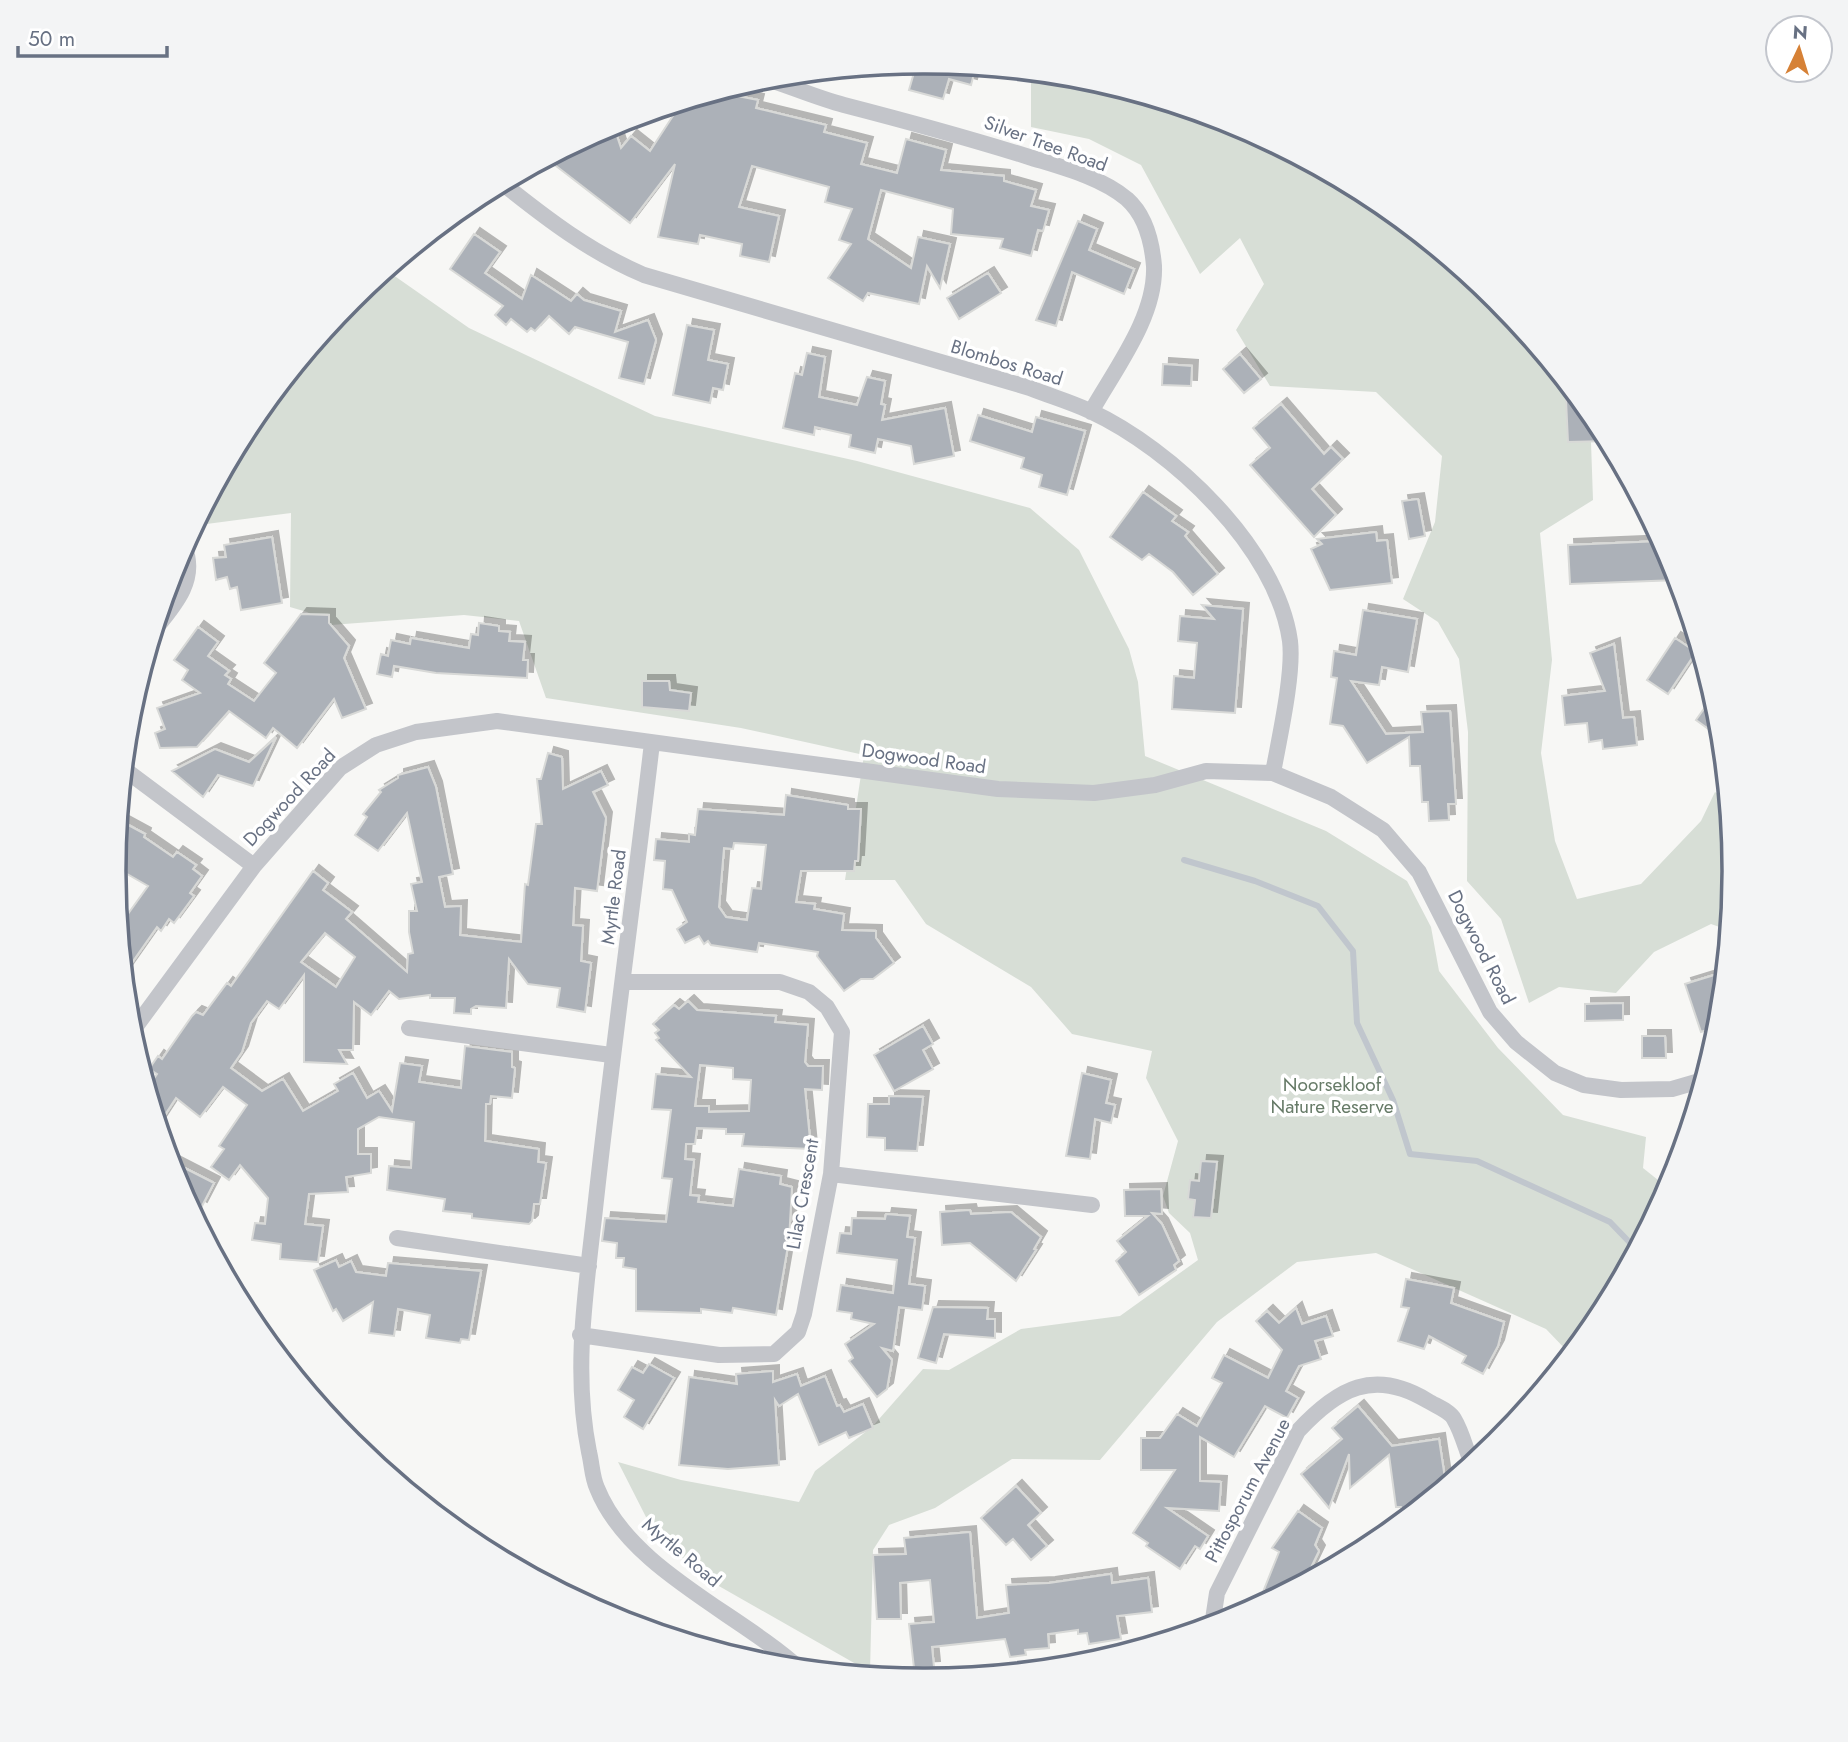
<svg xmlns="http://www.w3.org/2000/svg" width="1848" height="1742" viewBox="0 0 1848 1742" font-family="Jost,sans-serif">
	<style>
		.green { fill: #d7ded6 }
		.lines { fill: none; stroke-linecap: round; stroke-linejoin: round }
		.stream { stroke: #c0c6cd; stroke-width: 6 }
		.building { fill: #acb1b8; stroke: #d8d9d7; stroke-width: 2; fill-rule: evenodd; filter: url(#shadow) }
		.street { stroke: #c3c5ca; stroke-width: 16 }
		.labels { text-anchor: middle; stroke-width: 7; stroke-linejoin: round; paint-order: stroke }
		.street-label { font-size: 19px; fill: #687183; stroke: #fff }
		.park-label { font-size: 19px; fill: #677b68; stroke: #fff }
		.rim { fill: none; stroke: #687183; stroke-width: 3.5 }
	</style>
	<defs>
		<filter id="shadow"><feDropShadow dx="6" dy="-6" stdDeviation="0" flood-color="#0004"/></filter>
	</defs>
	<rect width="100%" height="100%" fill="#f7f7f5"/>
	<path class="green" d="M1031,72L1082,77L1234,123L1374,198L1497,299L1590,413L1593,500L1540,533L1552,660L1541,753L1555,841L1577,899L1641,884L1701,821L1715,792L1727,801L1734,871L1728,930L1711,924L1654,952L1616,993L1559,987L1529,1003L1501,919L1467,881L1468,732L1459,659L1438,622L1403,599L1435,522L1442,456L1376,392L1270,386L1236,330L1264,284L1240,238L1200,274L1141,165L1089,139L1031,127Z
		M386,270L469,328L655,416L857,461L1030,508L1079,550L1129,649L1138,682L1145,756L1326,831L1407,881L1431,927L1439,971L1498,1048L1563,1115L1646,1137L1643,1168L1668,1188L1597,1321L1570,1354L1546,1329L1376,1253L1297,1262L1217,1322L1100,1460L1012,1459L935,1508L889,1525L873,1550L870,1672L696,1573L646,1517L618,1462L681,1480L799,1502L815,1471L872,1427L923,1369L949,1370L1021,1329L1120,1316L1198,1260L1190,1233L1169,1213L1163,1196L1178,1141L1146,1078L1152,1051L1072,1034L1031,987L926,924L895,880H845L864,755L741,728L546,698L519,621L464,615L331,625L307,612L290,607L291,513L199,525L196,523L251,421L352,298Z"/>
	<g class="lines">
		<path class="stream" d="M1184,860L1255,881L1318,906L1353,951L1357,1023L1393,1100L1410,1154L1477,1161L1610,1222L1636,1249"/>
	</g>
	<path class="building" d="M924,61L976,66L971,85L949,79L943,99L909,90L915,69L911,68L912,62Z
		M717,92L758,100L756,108L826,125L824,132L867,143L861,164L897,173L906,139L946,150L941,170L1004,176V181L1036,190L1031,206L1049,210L1043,231L1038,230L1031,256L1000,248L1003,239L951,234L953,209L881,190L868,239L911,268L918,237L950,244L940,288L927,266L919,304L868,293L863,301L828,278L851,244L839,240L852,209L825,202L829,187L752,166L739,207L779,216L769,262L740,256L742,244L700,235L698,244L658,237L675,164L630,223L547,159L613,124L621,148L631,136L650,151L682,102Z
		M1078,221L1097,229L1089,250L1134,269L1124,294L1072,272L1056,326L1036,320Z
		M474,234L500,252L485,273L522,299L531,275L571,301L577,294L584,300L621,311L615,332L648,320L656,340L644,384L619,378L628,342L575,327L569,334L549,316L535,331L531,328L527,332L511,319L506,325L495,315L503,306L450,269Z
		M988,273L1001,293L959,319L947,298Z
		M687,325L714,330L708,360L728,364L723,390L713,388L710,403L673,395Z
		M807,353L825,357L819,397L857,405L867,377L885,381L881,404L885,405L882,420L945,408L954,456L914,464L911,446L878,439L875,453L849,447L851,435L815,427L814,435L783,428L795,373L802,375Z
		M1240,354L1261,379L1244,393L1223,369Z
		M1163,364L1192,366L1191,386L1162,385Z
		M1579,399L1598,421L1608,441L1568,442L1566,400Z
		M1281,404L1324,454L1331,447L1343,459L1312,489L1336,515L1314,537L1250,465L1270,448L1253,428Z
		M978,415L1032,432L1036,417L1085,431L1067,495L1039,487L1042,475L1021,468L1024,458L970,441Z
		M1143,492L1176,516L1172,521L1188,532L1185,536L1218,574L1193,595L1173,572L1149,554L1142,560L1110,537Z
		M1418,499L1425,536L1409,539L1402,501Z
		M1376,532L1377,541L1387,540L1392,583L1330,590L1311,549L1322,544L1317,539Z
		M272,537L282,603L241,610L237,587L230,589L227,577L216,580L213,558L226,557L224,545Z
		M1662,541L1678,580L1570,584L1568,545Z
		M1202,605L1243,609L1235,713L1172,709L1174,676L1194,678L1197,643L1178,641L1180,616L1214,619Z
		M1363,610L1417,619L1408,672L1382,667L1379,685L1351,681L1386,734L1423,732L1421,712L1450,711L1456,804H1448L1449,820L1429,821L1428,802H1422L1420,766H1410L1409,737L1367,763L1343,726L1330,724L1337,678L1331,677L1334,651L1356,655Z
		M301,614L329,615V623L349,646L344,658L366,709L342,718L334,699L297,748L273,728L266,738L229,711L197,747L160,748L155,733L165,729L157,708L200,693L182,680L188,670L174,660L198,627L218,642L208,656L229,671L225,675L231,679L228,684L254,701L276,673L264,663Z
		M479,623L499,626V631L510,632L509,641L525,642L523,660H528L527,678L436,673L394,666L392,677L377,674L381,654L388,656L391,640L410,644L411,638L469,648L471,634L478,635Z
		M1675,638L1696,652L1668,694L1647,680Z
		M1614,644L1623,718L1634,717L1637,745L1603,749L1602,740L1589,742L1587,723L1565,725L1562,696L1605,691L1590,653Z
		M642,681H669L670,690L691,693L689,711L642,707Z
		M1713,696L1718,713L1721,738L1696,720Z
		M276,737L253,786L218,775L203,797L172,771L215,749L249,762Z
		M548,753L562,757L563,789L601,771L608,785L593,792L606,818L597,891L575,888L573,925L583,926L581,961L591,963L585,1012L557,1007L560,988L528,984L509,959L506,1008L476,1006L471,1009V1014L454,1013L455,998H430V995L399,999L389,991L371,1015L354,1002L353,1050H339L347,1064L304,1062V975L279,1009L267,1001L251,1023L242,1052L231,1068L262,1091L283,1079L303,1111L338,1091L334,1084L353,1073L367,1098L379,1091L392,1111L400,1063L422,1066L419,1082L461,1088L465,1046L512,1052V1067L515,1068L512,1098L491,1096L490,1104H486L485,1141L539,1149L538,1162L546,1163L540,1204H534L532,1221L529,1224L472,1218V1214L443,1211L445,1199L387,1190L389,1166L411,1168L414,1122L379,1117L358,1129V1154H371V1173L346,1177L348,1192L309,1194L305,1224L323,1226L318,1262L280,1259L281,1244L252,1240L255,1223L265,1224L268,1198L240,1165L229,1180L211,1167L224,1149L219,1146L247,1105L223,1087L200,1117L176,1098L159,1124L148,1087L157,1074L149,1069L158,1056L162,1059L192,1016L196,1012L203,1015L227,983L231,986L313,871L328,883L323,890L352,912L346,919L407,972L408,954L413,953L409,932V911H417L411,884L422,882L407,813L378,851L355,835L367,817L363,814L381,792L379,790L398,778V775L428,767L436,787L453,874L439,877L445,907L461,906L460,935L521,942L525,884L528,885L536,824H542L537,779H541ZM325,933L355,957L336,987L301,962Z
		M786,795L848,805V809H861L858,861H855L854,871H801L796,902L815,904L814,909L844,914L842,930L876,931V938L894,963L873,979H861L844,991L817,956L818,952L759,943L757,952L711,945L708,941L704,944L699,936L685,943L677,929L687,922L672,890L663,889L665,861L654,860L656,839L689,842V834L695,835L698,809L784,815ZM734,843L766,845L761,889L752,888L747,920L726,917L719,907L724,848L733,849Z
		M119,820L145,834L144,837L173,857L177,852L196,865L193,869L202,876L190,893L194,896L174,923L169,919L161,931L157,927L124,974L120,925L148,886L115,867Z
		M1724,972L1718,1026L1701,1032L1685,984Z
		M688,1001L697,1010L776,1016L775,1022L808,1025L805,1062L808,1066H823L822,1090L805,1089L811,1149L742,1146L744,1134H726V1129L697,1128L695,1144H686L685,1159L694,1160L690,1195L699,1196L698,1202L733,1206L739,1169L781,1176L780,1184L792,1187L789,1240L776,1315L733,1308L732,1313L701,1309V1313L636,1311V1269L623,1267L624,1258H616L617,1243L602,1241L605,1218L666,1222L672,1179L662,1178L671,1110L652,1109L656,1074L691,1077L656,1040L659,1038L655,1033L659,1030L653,1024L674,1005L679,1009ZM700,1065L733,1068V1079L751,1080L749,1111L709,1112V1106H695Z
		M1623,1003V1020L1585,1021V1004Z
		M923,1026L933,1044L923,1050L933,1069L894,1091L874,1055Z
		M1642,1036H1665L1666,1058H1642Z
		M1082,1073L1111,1080L1106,1103L1115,1105L1111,1123L1095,1119L1090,1159L1066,1156Z
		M889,1096L923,1097L917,1151L885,1150V1138L867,1137L868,1104H889Z
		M169,1160L214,1183L201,1208L186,1200Z
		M1201,1161L1217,1162L1211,1218L1193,1217L1195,1200L1188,1199L1190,1180L1199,1181Z
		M1161,1189L1162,1214L1152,1213L1162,1224L1179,1261L1174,1265L1176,1270L1139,1295L1116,1261L1126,1252L1117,1241L1148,1216H1125L1124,1190Z
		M970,1210L971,1214L1011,1212L1041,1237L1034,1249L1036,1250L1016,1281L970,1243L942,1245L940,1212Z
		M886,1214L910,1216L907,1237L915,1238L909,1284L925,1286L922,1310L899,1307L893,1351L882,1348L892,1360L887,1389L877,1397L849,1361L853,1358L845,1344L874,1324L851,1319L852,1313L837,1311L841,1285L893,1293L897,1260L837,1253L840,1233L851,1234L852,1218L885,1219Z
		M336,1260L339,1267L351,1261L356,1272L386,1276L388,1263L481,1271L469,1340L461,1339L460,1343L426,1338L430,1315L398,1309L394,1336L369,1333L373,1302L343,1321L336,1309L333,1311L314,1270Z
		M1406,1279L1454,1288L1451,1303L1504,1322L1498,1346L1483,1374L1462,1363L1466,1356L1429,1336L1424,1349L1398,1341L1409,1308L1401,1307Z
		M933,1307L988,1308L987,1319H995V1338L944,1334L936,1363L918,1358Z
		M1296,1308L1302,1324L1326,1316L1333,1336L1315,1341L1321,1359L1299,1366L1286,1391L1298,1398L1287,1418L1265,1406L1234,1457L1200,1437V1481L1221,1482L1219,1511L1167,1508L1208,1536L1200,1549L1195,1546L1180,1569L1146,1546L1148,1543L1133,1533L1175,1470H1141V1438H1160L1177,1414L1197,1426L1222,1383L1212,1378L1224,1355L1268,1378L1282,1350L1256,1321L1267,1311L1279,1323Z
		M649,1364L674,1378L643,1429L624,1417L634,1400L618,1390L632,1367L643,1373Z
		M773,1371V1382L797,1374L801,1386L825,1376L837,1406L840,1405L844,1412L863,1404L873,1428L849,1438L846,1432L819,1445L798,1394L779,1406L775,1400L779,1465L728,1469L679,1465L689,1377L737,1384L736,1374Z
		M1358,1406L1392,1446L1439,1439L1446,1485L1404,1520L1401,1507H1396L1389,1455L1350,1488L1349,1454L1329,1508L1301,1474L1342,1439L1332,1428Z
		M1016,1486L1041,1513L1028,1525L1047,1546L1031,1560L1013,1539L1006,1545L981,1518Z
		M1298,1511L1322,1528L1315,1545L1319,1551L1304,1582L1257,1607L1279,1552L1272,1548Z
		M970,1532L977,1618L1009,1613L1006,1585L1049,1583L1111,1574L1112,1583L1148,1578L1152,1612L1117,1616L1121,1639L1089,1644L1087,1633L1078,1634V1630L1048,1634L1049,1648L1025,1650L1026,1655L1010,1657L1005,1639L932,1647L934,1667L914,1668L909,1624L934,1622L930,1580L900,1583L901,1619H877L873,1555L906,1554L904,1538Z"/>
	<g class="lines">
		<path class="street" d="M764,78C790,86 817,98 844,105C906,121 968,138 1029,157C1061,167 1101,177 1127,199C1145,215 1152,242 1154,266C1156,317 1115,369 1091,412
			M502,183C547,219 590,252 644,275L1030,388C1050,396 1071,402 1090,411C1172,449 1277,548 1290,641C1294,674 1279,739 1273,773
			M155,629C175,605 198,579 184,546
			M652,743C634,896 613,1047 596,1200C587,1284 572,1368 589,1452C592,1464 592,1477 597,1488C629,1569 739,1613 800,1669
			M124,769L254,866
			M409,1028L611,1055
			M131,1033L254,866L340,768L376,745L416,732L497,721L998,789L1094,793L1155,785L1206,771L1273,773L1331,797L1383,830L1419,872L1490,1012L1516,1042L1555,1073L1584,1085L1621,1090L1672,1089L1703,1080
			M831,1174L1092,1205
			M397,1238L589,1266
			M580,1335L719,1355L774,1354L798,1332L804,1314L831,1174L842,1032L827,1007L809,992L780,982H624
			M1212,1626L1217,1593L1298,1431C1338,1388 1374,1368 1428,1401C1436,1406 1450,1411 1454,1419C1462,1432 1466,1450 1472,1464"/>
	</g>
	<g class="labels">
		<g class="street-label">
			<text transform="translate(1046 143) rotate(20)" y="7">Silver Tree Road</text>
			<text transform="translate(1007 362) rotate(17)" y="7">Blombos Road</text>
			<text transform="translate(924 758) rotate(8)" y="7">Dogwood Road</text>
			<text transform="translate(289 797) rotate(-47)" y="7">Dogwood Road</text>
			<text transform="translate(613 897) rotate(-83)" y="7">Myrtle Road</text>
			<text transform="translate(1482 947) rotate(63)" y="7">Dogwood Road</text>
			<text transform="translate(802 1194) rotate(-80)" y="7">Lilac Crescent</text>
			<text transform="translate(1247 1490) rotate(-62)" y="7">Pittosporum Avenue</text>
			<text transform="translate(682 1552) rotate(40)" y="7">Myrtle Road</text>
		</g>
		<g class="park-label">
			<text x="1332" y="1091">Noorsekloof<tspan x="1332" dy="22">Nature Reserve</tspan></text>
		</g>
	</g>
	<path d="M0 0H1848V1742H0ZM923 74H925A797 797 0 0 1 1722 871V871A797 797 0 0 1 925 1668H923A797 797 0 0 1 126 871V871A797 797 0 0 1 923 74Z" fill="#f3f4f5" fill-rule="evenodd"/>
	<path class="rim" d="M923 74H925A797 797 0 0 1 1722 871V871A797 797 0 0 1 925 1668H923A797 797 0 0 1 126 871V871A797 797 0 0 1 923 74Z"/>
	<g transform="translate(1799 49) rotate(4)"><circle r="33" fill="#ffffff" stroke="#c3c6cd" stroke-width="2"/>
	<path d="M0-5L12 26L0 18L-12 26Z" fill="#d68136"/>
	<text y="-10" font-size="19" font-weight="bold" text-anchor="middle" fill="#687183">N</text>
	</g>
	<path d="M18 46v10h149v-10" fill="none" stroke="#687183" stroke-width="3.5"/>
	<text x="28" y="46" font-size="21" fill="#687183" stroke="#ffffff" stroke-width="5" paint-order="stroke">50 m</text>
</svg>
